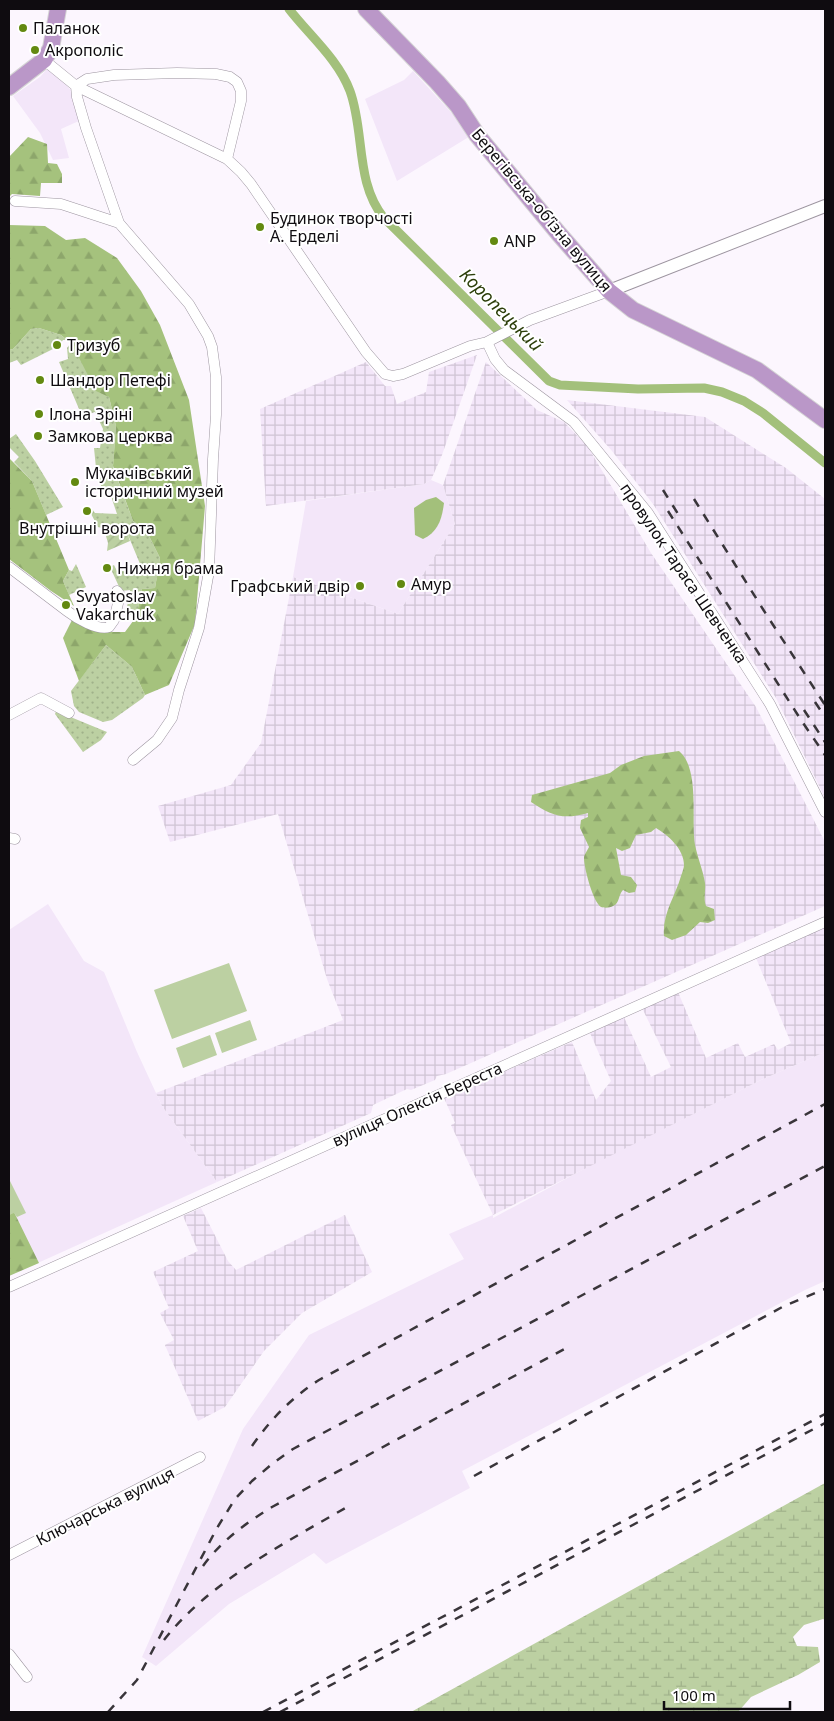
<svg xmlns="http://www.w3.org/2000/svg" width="834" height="1721" viewBox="0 0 834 1721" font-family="'Noto Sans',sans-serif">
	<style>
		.built { fill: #f3e6f9 }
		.industrial { fill: url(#industrial-grid) }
		.grass { fill: url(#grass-dots) }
		.forest { fill: url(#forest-firs) }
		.wetland { fill: url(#wetland-marsh) }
		.park { fill: #bcd0a2 }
		.garden { fill: url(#garden-furrows) }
		.water { fill: #a3c07b }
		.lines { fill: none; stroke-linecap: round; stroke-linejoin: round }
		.canal { stroke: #a3c07b; stroke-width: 9 }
		.minor-casing { stroke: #9d95a0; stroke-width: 11 }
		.tertiary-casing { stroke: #9d95a0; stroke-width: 14 }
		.trunk-casing { stroke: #d4d3d4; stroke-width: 18 }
		.minor { stroke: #fff; stroke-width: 10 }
		.tertiary { stroke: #fff; stroke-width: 12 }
		.trunk { stroke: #ba97c8; stroke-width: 16 }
		.rail { stroke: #39353a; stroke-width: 2.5; stroke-dasharray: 9 9; stroke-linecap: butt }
		.poi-dot { fill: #638910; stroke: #fff; stroke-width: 2 }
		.labels { text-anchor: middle; stroke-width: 4; stroke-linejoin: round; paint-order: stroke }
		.poi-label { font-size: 16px; fill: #0f0c10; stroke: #fff; text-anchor: start }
		.street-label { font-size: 16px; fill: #0f0c10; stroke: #fff }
		.water-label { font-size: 18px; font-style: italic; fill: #2c3e0a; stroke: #fff }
	</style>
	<defs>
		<pattern id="industrial-grid" width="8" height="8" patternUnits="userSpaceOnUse" patternTransform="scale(1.25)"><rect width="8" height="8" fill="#f3e6f9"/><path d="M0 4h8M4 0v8" fill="none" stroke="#cfc4d4"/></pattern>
		<pattern id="grass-dots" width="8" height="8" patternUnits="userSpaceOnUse" patternTransform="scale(1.25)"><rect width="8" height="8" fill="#bcd0a2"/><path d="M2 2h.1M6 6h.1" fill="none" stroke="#a0b18a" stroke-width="1.8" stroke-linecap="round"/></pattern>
		<pattern id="forest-firs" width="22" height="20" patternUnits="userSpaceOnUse" patternTransform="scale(1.25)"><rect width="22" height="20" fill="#a5c27d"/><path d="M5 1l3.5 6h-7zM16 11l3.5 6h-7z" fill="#8da66b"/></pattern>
		<pattern id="wetland-marsh" width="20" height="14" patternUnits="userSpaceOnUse" patternTransform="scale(1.25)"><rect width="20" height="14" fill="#bcd0a2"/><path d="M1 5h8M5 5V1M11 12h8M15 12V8" fill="none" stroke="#a0b18a"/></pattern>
		<pattern id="garden-furrows" width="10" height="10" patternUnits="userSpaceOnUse" patternTransform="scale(1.25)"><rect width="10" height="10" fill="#bcd0a2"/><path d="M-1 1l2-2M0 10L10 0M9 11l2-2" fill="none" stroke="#a0b18a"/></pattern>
	</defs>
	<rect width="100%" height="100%" fill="#fcf6fe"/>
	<path class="built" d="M50,66L74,94L81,120L61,129L69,158L53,160L40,133L13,96L40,77Z
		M413,71L472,135L397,181L365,99L404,80Z
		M431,480L443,485L455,524L398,614L293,577L306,501L424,484Z
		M48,904L84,961L104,972L137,1052L162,1106L217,1182L9,1276V930Z
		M825,1052V1281L805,1290L462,1471L470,1488L326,1564L314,1553L229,1604L156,1666L142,1657L243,1429L309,1335L464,1259L449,1234L493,1215V1218L595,1163L761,1080Z"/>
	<path class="industrial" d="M477,355L442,455L431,480L424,484L266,506L260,409L366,362L385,386H391L397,404L426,392L429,372Z
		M486,362L537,410L564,422L588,447L651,553L756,707L825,842V906L446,1074L437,1076L435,1080L411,1090L407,1089L373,1105L371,1113L217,1182L162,1106L156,1093L343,1020L327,979L278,814L170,842L158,806L231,785L261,743L293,577L398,614L455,524L443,485Z
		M567,400L705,417L786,468L825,499V798L776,698L653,504L612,451Z
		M825,927V1052L761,1080L493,1215L451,1125L455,1123L444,1098L572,1042L596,1100L611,1081L590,1033L624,1017L651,1077L671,1067L642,1008L678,992L706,1058L738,1043L745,1057L774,1044L778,1050L791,1043L756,958Z
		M201,1208L228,1261L236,1270L345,1215L372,1272L302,1313L264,1351L225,1407L198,1421L165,1345L174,1340L160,1313L169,1308L153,1272L198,1251L183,1216Z"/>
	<path class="grass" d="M39,328L61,335L67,340H63L60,344L52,345L53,349L21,365L17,360L9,363V350L13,349L31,329Z
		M68,341L72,344L109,397L116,426L113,467L133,521L146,530L160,558L155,588L142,589L136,617L126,613L130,590L121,591L110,567L114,565L117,571H143L128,535L98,527L89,510L92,509L95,513L117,514L108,487L102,489L96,468L94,448H100L103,429L95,412L82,416L59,362L68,359L67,348L70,344Z
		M16,434L35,461L63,507L46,515L32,481L14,462L19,457L9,447V439Z
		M76,564L86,587L69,595L63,581L69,570L72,571Z
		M106,645L132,667L145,695L143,698L112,720L103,722L79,712L74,706L71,691Z
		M56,711L107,732L101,740L83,752L55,714Z"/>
	<path class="forest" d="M28,137L47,144L48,163L57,164L62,174V183H41L40,196L12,194L9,197V157Z
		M9,225L45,226L66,240L85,238L117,258L141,291L160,325L189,400L205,506L195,624L169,685L145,695L132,667L106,645L79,681L63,638L72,620L100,632H125L136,617L142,589L155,588L160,558L146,530L133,521L113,466L116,426L109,397L96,391L72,344L61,335L39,328L31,329L13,349L9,350Z
		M9,458L32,481L69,570L63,581L74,606L51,591L9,559Z
		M679,751C700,768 691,820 695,845C698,859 703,870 705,883C706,891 703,898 706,906L714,909L715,920L708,923L700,922L686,935L672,940L664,936C662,914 675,897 681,876C682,873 684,868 684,865C684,849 668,835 656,828L651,832L636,835L630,848L622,851L616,848L621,875L631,877L637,885L635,892L629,893L623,890C618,895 620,903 613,906C610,908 604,908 601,907C593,902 584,868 584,858C584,855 587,851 589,847L580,828L581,820L588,817V813C563,820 552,816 531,802L532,795L610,773L621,765L644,756Z
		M14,1212L39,1263L9,1276V1215Z"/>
	<path class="wetland" d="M825,1483V1620L823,1619L804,1625L793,1637L797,1646L818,1647L820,1662L798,1675L751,1697L738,1712H411Z"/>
	<path class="park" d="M229,963L247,1011L172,1039L154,990Z
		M250,1020L257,1040L222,1053L215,1033Z
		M210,1035L217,1055L183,1068L176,1048Z
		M9,1179L26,1213L17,1217L14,1213L9,1215Z"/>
	<path class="garden" d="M104,529L128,535L130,541L107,551L108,543Z"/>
	<path class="water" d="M436,497L444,503C442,519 438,532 423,539L415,535L414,508L426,500Z"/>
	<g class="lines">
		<path class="canal" d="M289,9C309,35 338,59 350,91C365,132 355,183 384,218L549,381L560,385L638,389L704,388L722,392L744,401L763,413L825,463"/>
		<defs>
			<path id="minor" d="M44,60L76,86L227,159L241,172L251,184L366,352L385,374L393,376L403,374L470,346L487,342L530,320L609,291
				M76,86L87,79L114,75L177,73L216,74L230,77L237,82L241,91V101L227,159
				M76,86L77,97L86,128L119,223
				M15,201L61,204L119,223L189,304L208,336L212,347L216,377V415L213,459L209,571L199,628L179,690L172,718L157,740L133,760
				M487,342L495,359L504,370L574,422L648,513L770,704L825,812
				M9,567L67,611C76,618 98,631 109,627L114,620L120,595L117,591
				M9,715L41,698L69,713
				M9,838L15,839
				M9,1287L825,922
				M9,1555L200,1457
				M9,1654L27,1677"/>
			<path id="tertiary" d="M609,291L825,206"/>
			<path id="trunk" d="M366,9L437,82L458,106L477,135L559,234L609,291L633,310L757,370L825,420
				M9,87L44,60L51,48L58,9"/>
		</defs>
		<use href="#minor" class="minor-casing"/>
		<use href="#tertiary" class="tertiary-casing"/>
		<use href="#trunk" class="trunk-casing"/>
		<use href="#minor" class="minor"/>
		<use href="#tertiary" class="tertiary"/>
		<use href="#trunk" class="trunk"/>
		<path class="rail" d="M663,490L680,517
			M694,499L766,614L825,705
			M668,511L801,720L825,755
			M815,702L825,717
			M804,710L825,742
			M252,1446C271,1419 291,1398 319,1380L825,1104
			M474,1476L784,1306L825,1289
			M203,1566C221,1541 246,1523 272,1507L568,1347
			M164,1640C209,1582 285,1543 347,1507
			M108,1712L137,1680L217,1528L235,1499L252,1481L272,1464L293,1449L825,1166
			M263,1712L825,1414
			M280,1712L825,1423"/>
	</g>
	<g class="poi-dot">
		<circle cx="23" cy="28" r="5"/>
		<circle cx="35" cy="50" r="5"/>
		<circle cx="260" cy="227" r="5"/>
		<circle cx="494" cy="241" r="5"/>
		<circle cx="57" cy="345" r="5"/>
		<circle cx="40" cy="380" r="5"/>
		<circle cx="39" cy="414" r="5"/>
		<circle cx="38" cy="436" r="5"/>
		<circle cx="75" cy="482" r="5"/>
		<circle cx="87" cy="511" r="5"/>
		<circle cx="107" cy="568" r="5"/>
		<circle cx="401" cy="584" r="5"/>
		<circle cx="360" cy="586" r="5"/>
		<circle cx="66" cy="605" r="5"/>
	</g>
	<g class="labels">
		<g class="poi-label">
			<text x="33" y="34">Паланок</text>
			<text x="45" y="56">Акрополіс</text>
			<text x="270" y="224">Будинок творчості<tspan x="270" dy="18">А. Ерделі</tspan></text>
			<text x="504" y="247">ANP</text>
			<text x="67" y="351">Тризуб</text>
			<text x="50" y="386">Шандор Петефі</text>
			<text x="49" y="420">Ілона Зріні</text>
			<text x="48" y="442">Замкова церква</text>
			<text x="85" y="479">Мукачівський<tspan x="85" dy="18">історичний музей</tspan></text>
			<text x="87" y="534" text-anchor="middle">Внутрішні ворота</text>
			<text x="117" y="574">Нижня брама</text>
			<text x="411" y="590">Амур</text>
			<text x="350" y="592" text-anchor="end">Графський двір</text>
			<text x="76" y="602">Svyatoslav<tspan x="76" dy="18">Vakarchuk</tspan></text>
		</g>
		<g class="street-label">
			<text transform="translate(542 210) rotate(50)" y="6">Берегівська-обʼїзна вулиця</text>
			<text transform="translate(684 573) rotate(56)" y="6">провулок Тараса Шевченка</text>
			<text transform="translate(417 1104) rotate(-24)" y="6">вулиця Олексія Береста</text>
			<text transform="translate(105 1506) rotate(-27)" y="6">Ключарська вулиця</text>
		</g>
		<g class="water-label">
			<text transform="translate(501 310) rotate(45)" y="6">Коропецький</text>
		</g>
	</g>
	<rect width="834" height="1721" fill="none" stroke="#0f0c10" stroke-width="20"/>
	<path d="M664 1701v8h126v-8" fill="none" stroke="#0f0c10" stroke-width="2.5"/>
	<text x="672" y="1701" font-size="15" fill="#0f0c10" stroke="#ffffff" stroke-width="4" paint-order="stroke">100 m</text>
</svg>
